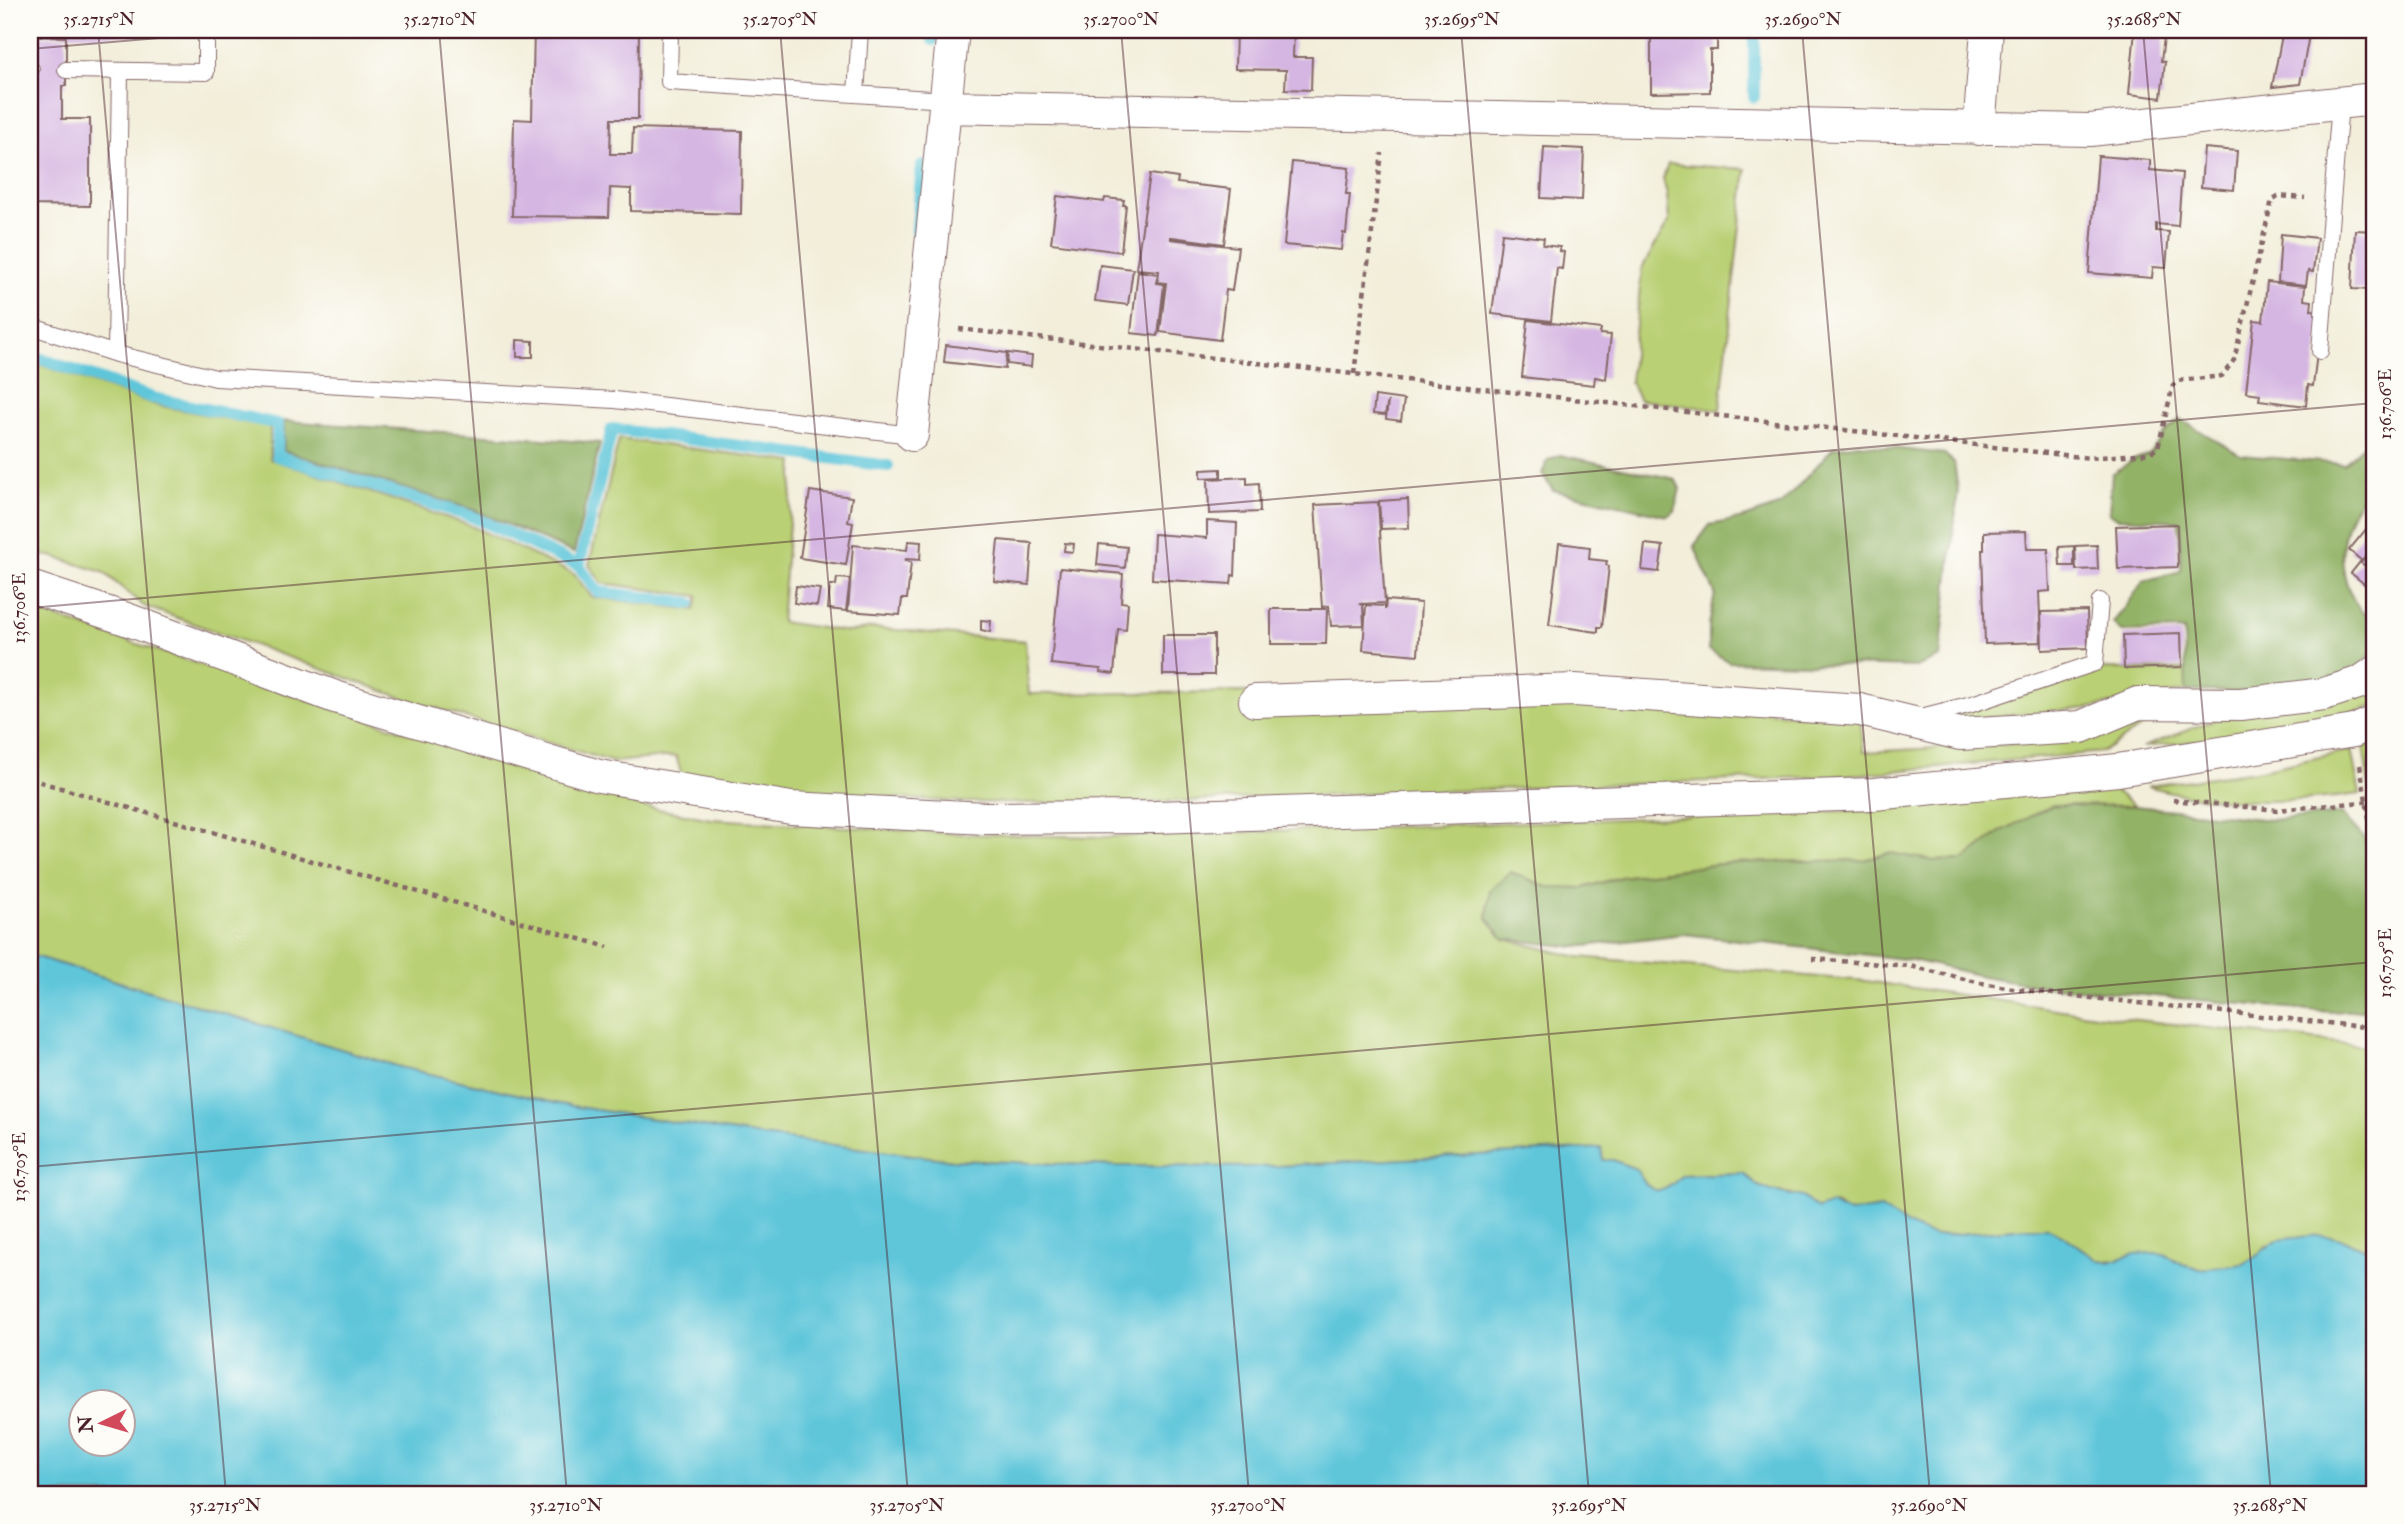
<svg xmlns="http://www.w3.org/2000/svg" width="2404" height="1524" viewBox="0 0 2404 1524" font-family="'IM FELL Double Pica',serif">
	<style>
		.green { fill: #b9d074; stroke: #827850; stroke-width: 2 }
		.forest { fill: #92b266; stroke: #6e6848; stroke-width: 2 }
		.water { fill: #5ec6da; stroke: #547282; stroke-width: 2; fill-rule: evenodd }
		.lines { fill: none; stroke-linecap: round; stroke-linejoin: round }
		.stream { stroke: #5ec6da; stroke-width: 12 }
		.building { fill: #d5b6e2 }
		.service-casing { stroke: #856768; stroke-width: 18 }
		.minor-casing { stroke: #856768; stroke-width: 34 }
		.path { stroke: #856768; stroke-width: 4.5; stroke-dasharray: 5 5; stroke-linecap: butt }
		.service { stroke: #fff; stroke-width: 16 }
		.minor { stroke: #fff; stroke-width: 32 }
		.ticks { fill: none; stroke: #4a1f2b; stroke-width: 2; stroke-opacity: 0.45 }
		.neatline { fill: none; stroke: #4a1f2b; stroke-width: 2.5 }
		.ticks-label { font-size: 18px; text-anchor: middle; fill: #4a1f2b }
	</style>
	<rect width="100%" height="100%" fill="#fdfcf7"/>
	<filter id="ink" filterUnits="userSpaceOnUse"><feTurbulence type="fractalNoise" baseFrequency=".0143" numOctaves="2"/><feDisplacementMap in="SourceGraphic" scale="14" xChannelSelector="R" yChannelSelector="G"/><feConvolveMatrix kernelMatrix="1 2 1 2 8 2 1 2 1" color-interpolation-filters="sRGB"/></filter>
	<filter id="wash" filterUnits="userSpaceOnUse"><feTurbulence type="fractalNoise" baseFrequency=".00686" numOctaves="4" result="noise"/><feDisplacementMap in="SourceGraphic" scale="28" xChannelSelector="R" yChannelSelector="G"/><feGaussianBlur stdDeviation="1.57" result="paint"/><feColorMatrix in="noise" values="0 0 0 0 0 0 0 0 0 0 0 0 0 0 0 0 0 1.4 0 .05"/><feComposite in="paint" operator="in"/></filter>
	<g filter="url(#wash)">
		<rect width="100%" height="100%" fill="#f2eeda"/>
		<path class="green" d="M1668,164L1746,169L1720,410L1640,400L1630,382L1642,268L1669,221L1667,194L1663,179Z
			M30,361L156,405L270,427V459L469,525L574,574L592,597L695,610L698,596L602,583L589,565L619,439L794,462L781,622L849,632L873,628L1025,641L1029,694L1247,692L1576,698L1860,719L1864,752L2085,740L2134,713L2189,710L2144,725L2103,752L1839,776L1100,804L963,802L808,793L682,776L676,756L613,762L406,699L144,606L103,572L51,556L30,554Z
			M30,609L566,784L642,806L711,819L965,834L1105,837L1874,810L2107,785L2135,806L2053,805L2000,832L1964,860L1935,861L1890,853L1864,860L1728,863L1621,877L1583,888L1547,887L1511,872L1487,918L1504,939L1579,957L1866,981L2102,1016L2374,1047V1252L2342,1239L2266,1246L2257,1256L2244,1264L2200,1269L2186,1266L2164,1254H2134L2120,1260L2099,1261L2064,1236L2047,1228H2027L1936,1236C1915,1231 1898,1220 1881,1208L1850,1213L1835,1204L1818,1209L1792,1194L1771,1191L1756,1185L1743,1173L1682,1175C1662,1197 1650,1196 1636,1169L1613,1160H1603L1601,1148L1261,1167L1117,1166L952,1160L754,1135L559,1104L400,1067L30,955Z
			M2104,669L2186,670V691L2089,708L1966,719L1957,713Z
			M2374,689V706C2298,733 2223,738 2143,747L2214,720Z
			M2374,743V788L2370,790L2363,746Z
			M2351,750L2360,794C2294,803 2212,806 2148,786L2262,770Z"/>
		<path class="forest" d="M2180,419L2241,455L2344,464L2363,446L2374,449V487C2338,515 2333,569 2358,607C2361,612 2369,617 2374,621V651L2354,672L2270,692L2186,691L2184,630L2121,632L2113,622L2126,607L2143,581L2181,571L2179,521L2117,518L2109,512L2112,474L2133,460L2150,454L2165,433Z
			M284,421L600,443L574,553L474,510L284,451Z
			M1859,444L1944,454L1954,462L1958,490L1940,657L1916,667L1729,662L1709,650V625L1715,593L1694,546L1710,525L1744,518L1781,505L1833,448Z
			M1560,455L1675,479L1680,488L1675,511L1667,516L1553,490L1542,474L1548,460Z
			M2053,805L2135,806L2271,820L2342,814L2365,839L2374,897V1009L2331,1012L2043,986L1982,976L1912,960L1684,934L1576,947L1504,939L1487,918L1490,890L1511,872L1547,887L1583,888L1621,877L1728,863L1864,860L1890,853L1935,861L1964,860L2000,832Z"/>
		<path class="water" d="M30,955L400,1067L559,1104L754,1135L952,1160L1117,1166L1261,1167L1601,1148L1603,1160H1613L1636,1169C1650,1196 1662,1197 1682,1175L1743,1173L1756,1185L1771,1191L1802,1197L1818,1209L1831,1204L1850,1213L1881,1208C1898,1220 1915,1231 1936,1236L2027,1228H2047L2064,1236L2099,1261L2109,1262L2134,1254L2157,1253L2164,1254L2186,1266L2200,1269L2244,1264L2277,1240L2319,1235L2342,1239L2374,1252V1494H30ZM80,1402H122V1444H80Z"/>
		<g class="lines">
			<path class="stream" d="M933,40L934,30
				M1754,97V30
				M917,231L922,165
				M30,355L153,398L278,424L277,456L473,517L579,566
				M690,603L598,592L579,566L612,429L888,466"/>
		</g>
		<g id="blocks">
			<path class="building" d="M30,30H140V36L30,34Z
				M534,30H639L638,119H611L610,154H632L633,128L742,131L741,214L631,211V189L610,188L609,217L512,216L514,119L532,120Z
				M1236,30H1294L1293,57H1312L1311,90L1285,89L1286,70L1235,69Z
				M1651,30H1717V50H1710V92L1651,93Z
				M2135,30H2165L2161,61L2165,62L2161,98L2129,94Z
				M2283,30H2310L2300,84L2272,87Z
				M31,36L66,37V86H62V119H90V206L30,205V118H36V85H30Z
				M1544,147L1584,149L1582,200L1541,198Z
				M2204,148L2237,151L2234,190L2201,187Z
				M2098,156L2150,160V170L2182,173L2178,226L2156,224V231L2169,232L2166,268L2153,267L2152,278L2089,273Z
				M1292,162L1349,168L1346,194H1350L1346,234L1343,233L1341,250L1284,245Z
				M1150,174L1178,178L1177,183L1231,189L1224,244L1171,237V239L1238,247L1232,291L1226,290L1220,340L1160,332L1166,283L1158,282L1159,271L1136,269Z
				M1057,196L1104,202L1105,198L1124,200L1123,205H1126L1121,252L1051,243Z
				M2355,230L2374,231V290L2352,289Z
				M1502,233L1544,238L1543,245L1560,247L1559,251L1564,252L1562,269L1557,268L1551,321L1492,314Z
				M2281,234L2317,238L2313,272L2308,271L2306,285L2278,282Z
				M1100,265L1133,269L1128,305L1095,301Z
				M1138,271L1158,274L1156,283L1164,284L1158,336L1131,333Z
				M2267,282L2305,286L2304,300L2312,301L2311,310L2322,311L2313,386L2308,385L2306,406L2259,400L2260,394L2246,392L2254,320L2263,321Z
				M1528,320L1601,329L1600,334L1611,335L1606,379L1595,377L1594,385L1522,377Z
				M517,340L533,341V357H517Z
				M946,345L1007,353L1005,369L944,362Z
				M1008,353L1032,356L1031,367L1007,364Z
				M1375,396L1404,400L1401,421L1386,419L1388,401L1385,415L1373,414Z
				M1221,469V477L1201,478V470Z
				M1247,477V484L1259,483L1260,512L1209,514L1208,479Z
				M810,491L852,497L848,522L853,523L846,565L800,558Z
				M1408,499L1409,528L1381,529L1379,501Z
				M1378,502L1385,603L1359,604L1363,605L1364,625L1331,626L1329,606L1322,607L1315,505Z
				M1207,521L1237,523L1235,576L1232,575L1231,584L1152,579L1154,534L1207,538Z
				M2371,523L2374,525V545L2362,561L2349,550Z
				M2177,524L2178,567L2118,569L2116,526Z
				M2026,531L2027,549H2048L2050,591L2039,592L2041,642L1985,644L1982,550H1984V532Z
				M998,540L1032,543L1029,585L994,581Z
				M908,541L921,542L920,560L906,559L905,561L911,562L907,599H902L900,615L848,611L853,545L907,550Z
				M1065,543L1074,544L1073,552L1064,551Z
				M1559,543L1590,547L1589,559L1607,561L1606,565L1609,566L1602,627H1598V632L1549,625Z
				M1099,544L1127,547L1125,568L1097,565Z
				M1645,544L1663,546L1659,572L1642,570Z
				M2097,545L2098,569L2076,570L2075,546Z
				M2074,546V566H2060L2059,547Z
				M2360,562L2374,573V592L2351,573Z
				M1060,568L1123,574L1121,602L1128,603L1126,630L1118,629L1114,674L1100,672L1101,669L1051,664Z
				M837,578L850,579L846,611L828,609L830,585H836Z
				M796,586L820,589L817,606L794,603Z
				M1386,600L1421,603L1418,655L1363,650L1366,605L1385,606V610Z
				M1271,609H1327L1326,644H1271Z
				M2087,611L2088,648L2042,650L2041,612Z
				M981,620L991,621L990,632L981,630Z
				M2181,633L2182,667L2124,669L2123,635Z
				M1163,635H1214V675H1163Z"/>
		</g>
	</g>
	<g filter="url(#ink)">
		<use href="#blocks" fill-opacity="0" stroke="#856768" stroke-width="2"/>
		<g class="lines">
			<defs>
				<path id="service" d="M670,30L669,82L946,100
					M30,69H31
					M66,70L206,72V30
					M120,71L116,354L216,378L615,400L912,435
					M856,94L860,30
					M30,326L116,354
					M2320,351L2340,103
					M1917,718L1972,704L2095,663L2100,601"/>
				<path id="minor" d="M953,30L945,107L2090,130L2374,99
					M1979,129L1987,30
					M912,435L945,107
					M30,587L129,620L335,697L599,776L791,808L986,818L1155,817L1874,794L2118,770L2354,731L2374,722
					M1255,701L1575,690L1860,710L1960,734L2081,727L2138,703L2241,704L2324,694L2361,682L2374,673"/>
			</defs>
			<use href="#service" class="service-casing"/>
			<use href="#minor" class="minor-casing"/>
			<path class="path" d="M2372,63L2374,50
				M959,329L2090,458L2149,453L2158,448L2173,385L2178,381L2222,376L2234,360L2272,200L2278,196L2305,198
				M1354,374L1382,153
				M2360,765L2374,847
				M30,779L608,947
				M2173,800L2277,810L2374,801
				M1812,959L1910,966L1981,983L2045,993L2374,1028"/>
			<use href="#service" class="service"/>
			<use href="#minor" class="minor"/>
		</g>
	</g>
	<path class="ticks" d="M98,30L226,1494M439,30L567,1494M780,30L908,1494M1121,30L1249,1494M1461,30L1589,1494M1802,30L1930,1494M2143,30L2271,1494M30,49L253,30M30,608L2374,403M30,1167L2374,962"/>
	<rect width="2404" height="1524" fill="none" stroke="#fdfcf7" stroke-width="77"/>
	<g transform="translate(102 1423) rotate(265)"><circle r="33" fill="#fdfcf7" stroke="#b5a4a5" stroke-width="2"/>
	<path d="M0-5L12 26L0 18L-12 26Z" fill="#d1495b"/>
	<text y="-10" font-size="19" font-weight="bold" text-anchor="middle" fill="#4a1f2b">N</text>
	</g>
	<rect x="38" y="38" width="2328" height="1448" class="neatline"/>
	<g class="ticks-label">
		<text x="99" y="25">35.2715°N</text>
		<text x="440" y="25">35.2710°N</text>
		<text x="780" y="25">35.2705°N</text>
		<text x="1121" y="25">35.2700°N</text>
		<text x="1462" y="25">35.2695°N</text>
		<text x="1803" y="25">35.2690°N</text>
		<text x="2144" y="25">35.2685°N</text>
		<text transform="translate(2385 404) rotate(-90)" y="6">136.706°E</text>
		<text transform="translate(19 608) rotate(-90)" y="6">136.706°E</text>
		<text transform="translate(2385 963) rotate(-90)" y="6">136.705°E</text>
		<text transform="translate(19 1167) rotate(-90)" y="6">136.705°E</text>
		<text x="225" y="1511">35.2715°N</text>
		<text x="566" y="1511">35.2710°N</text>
		<text x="907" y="1511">35.2705°N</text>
		<text x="1248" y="1511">35.2700°N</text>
		<text x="1589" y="1511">35.2695°N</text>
		<text x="1929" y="1511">35.2690°N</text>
		<text x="2270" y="1511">35.2685°N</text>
	</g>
</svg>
